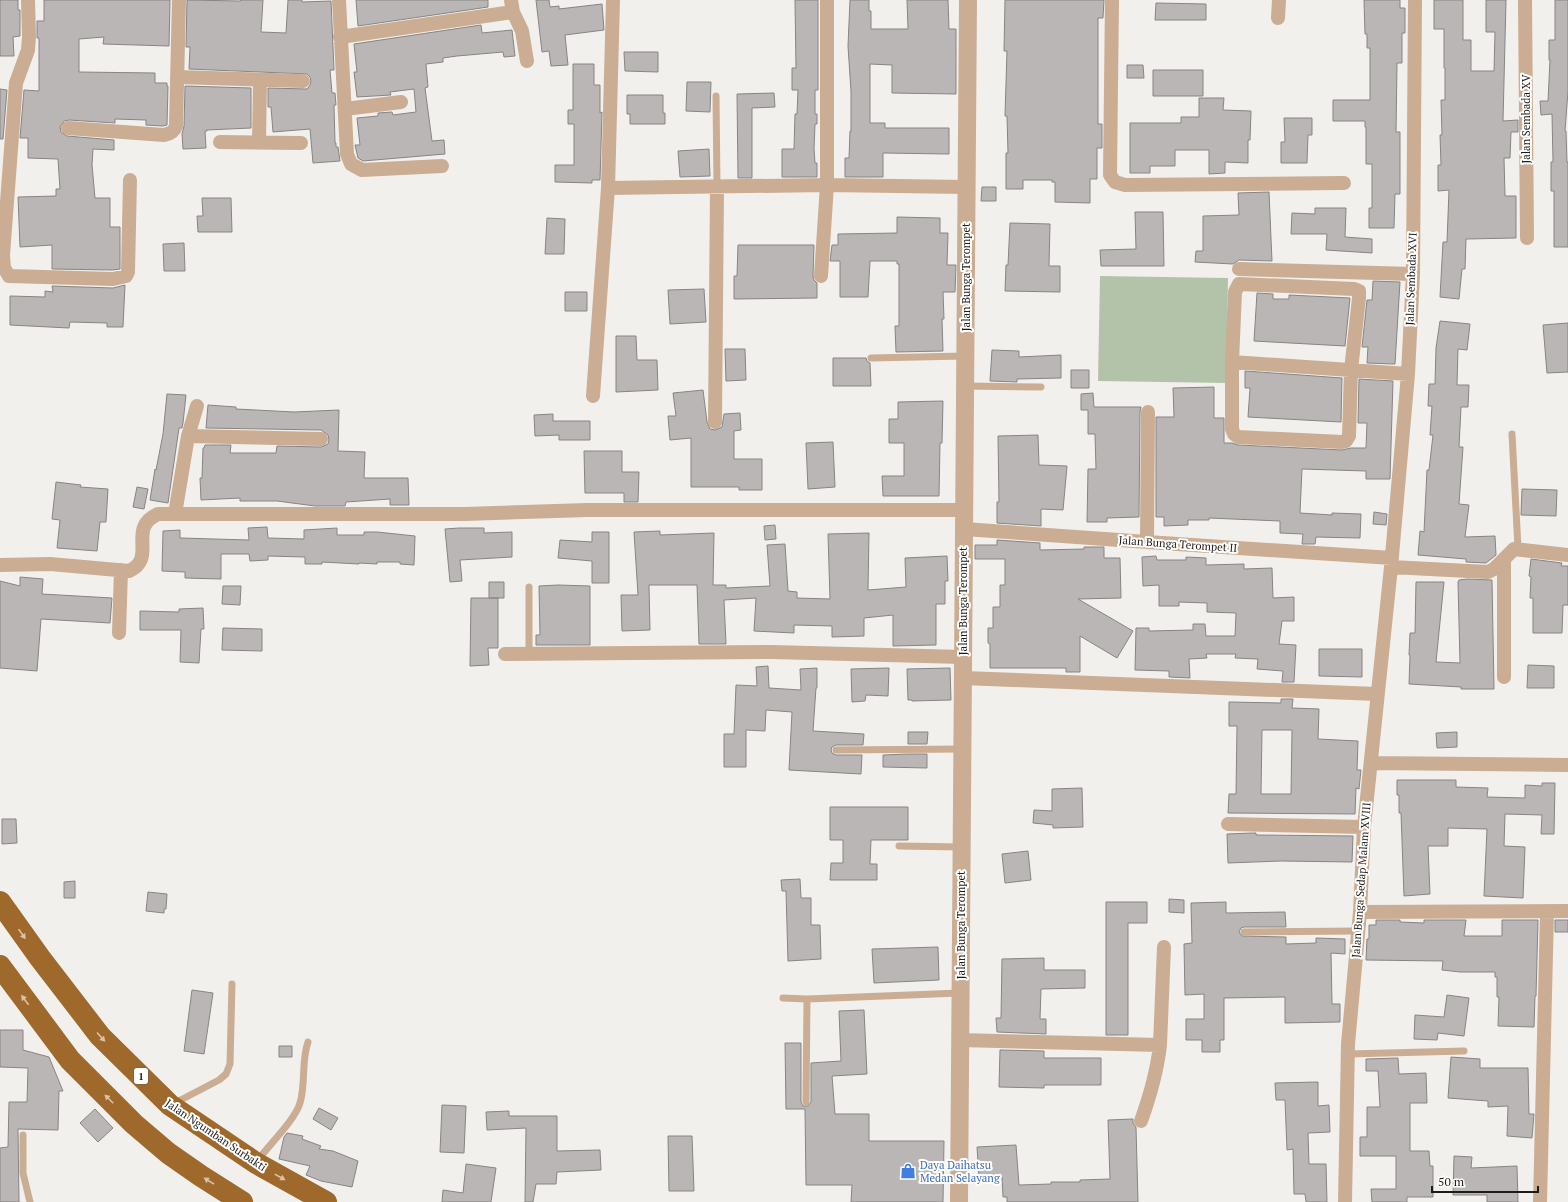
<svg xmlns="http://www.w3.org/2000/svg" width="1568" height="1202" viewBox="0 0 1568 1202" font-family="'PT Serif',serif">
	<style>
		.green { fill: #b3c3aa }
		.building { fill: #bab6b5; stroke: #888484; fill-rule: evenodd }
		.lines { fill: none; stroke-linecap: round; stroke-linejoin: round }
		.service { stroke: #caad93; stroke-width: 7 }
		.minor { stroke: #caad93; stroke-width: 14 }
		.tertiary { stroke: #caad93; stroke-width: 18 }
		.trunk { stroke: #a0692c; stroke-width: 22 }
		.oneway { fill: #d9c2a9 }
		.labels { text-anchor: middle; stroke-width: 4; stroke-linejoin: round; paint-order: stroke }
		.shield { fill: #fffefc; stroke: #605f5e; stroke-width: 1 }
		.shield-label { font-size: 10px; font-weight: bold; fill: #1c1b1a }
		.street-label { font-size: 11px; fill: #1c1b1a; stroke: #fffefc }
		.shop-label { font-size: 11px; fill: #366cbe; stroke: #fffefc; text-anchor: start }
	</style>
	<rect width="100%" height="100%" fill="#f2f0ed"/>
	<path class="green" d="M1100,276L1228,278L1226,383L1098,381Z"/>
	<path class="building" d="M0,0H18V10H20V36L13,37L14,56H0Z
		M44,0H170L169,46L103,44L104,37L79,39V72L155,73V83H167V86H168L167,125L163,126L146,125V120L115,119V123L69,120L64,121L60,127L61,132L67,136L114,140V150L93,149L92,165L95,198H110V227H120V269L112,270L52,269V245L20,247L18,197L56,196V189H60L58,159L28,158V138H20L24,90L39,91V38H37V21H44Z
		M187,0L240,1L241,0H263L261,32L286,33L288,0H302V2L331,1L334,70H330L332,93H335L336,105H334L335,143H336V147H338L340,161L313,163L310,129L273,132L271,107H268V88L307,89L310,85L311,81L310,77L307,74L189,69L190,47H186Z
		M356,0H488V7L358,26Z
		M536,0H549L550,7L559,6V9L602,4L604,30L565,35L568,65L551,66L549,51L542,52Z
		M795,0H818V90H815V114H817V124H815L814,149L815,163H817V177H782V149H794L795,114H797L798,90H792V68H796Z
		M850,0H869V11H871V29H908L907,0H948L949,29H956V94L892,93V65L870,64V123H885V128H949V154L883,153V177H845V158H849L850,131H851V91L848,46Z
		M1005,0H1104L1103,18H1098V124H1102V148H1097V179H1090V203L1055,202V182H1052V180H1023V189H1006V153H1008L1007,116H1005L1007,51H1004Z
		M1364,0H1400V8H1405V33H1402V63H1397L1396,132H1400V194H1395L1394,228H1369V208H1372V164H1366V127H1365V121H1333V100H1370V48H1367V34H1365Z
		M1434,0H1463V40H1471V71H1494L1495,32H1486V0H1506L1503,121L1518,120V132H1511L1510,158H1504L1505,196H1516V238L1466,239L1465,269H1462L1459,299L1440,297L1443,242H1447L1449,190L1438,191V165H1441L1440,135H1442L1441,100H1445V68H1444V29H1434Z
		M1555,0H1568V91L1565,131H1566L1567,162H1568V247H1554V191H1551V162H1553L1552,114L1541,115L1540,101H1548L1550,60H1549V40H1555Z
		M1156,3L1206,4V20H1155Z
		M481,25L482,33L512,30L515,56L504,57L503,52L457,56L443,58V62L426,64L428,87L425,88L432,141L444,140L445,154L363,161L358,158L355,145H360L357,118L378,116V113L392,112L393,115L416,112L414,89L390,92L391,95L357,97L354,72H357L354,44Z
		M624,52H658V72L625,71Z
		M573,64H594V85H600V113L602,112L600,180H592V183L555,182V165H574V124H568V110H573Z
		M1127,65H1143L1144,78H1127Z
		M1153,70H1203V96H1153Z
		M687,82H711L710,112L686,111Z
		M185,86L251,88V128L207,130V131H205L206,148L183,149L182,134L184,126Z
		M0,89L7,90L3,139H0Z
		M774,93L775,107L752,108V178H738L737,94Z
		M627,95H663V113H665V124H630V114H627Z
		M1199,98H1224L1223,110L1251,111L1250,140H1248V163L1225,162V173L1209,174V150H1175V166H1150V173H1130V123H1181V117H1199Z
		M1284,118H1312V135H1308L1307,163H1281V142H1285Z
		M709,149L710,176L680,177L678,151Z
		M982,187H996V201H981Z
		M1269,192L1272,261L1239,260L1233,264L1195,262L1196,251H1203V216L1239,215L1238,193Z
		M202,198H231L232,232H198L197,216H203Z
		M1315,208H1346L1345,237L1372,239V253L1326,250L1327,234H1291L1292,213L1315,214Z
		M1135,212H1163L1164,266H1101L1100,250L1136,249Z
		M897,217L940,218V233H948L947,265H956L955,292H943L944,319H942L943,351L896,352L895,326H899V264H897V261H870L868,297H840V261H830L832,245H838V234L897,233Z
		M547,218L565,219L564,254H545Z
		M1010,223L1050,224L1049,266H1060V292L1005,291L1006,265H1008Z
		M184,243L185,271H164L163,244Z
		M738,245H814L813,276L814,280L817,283V298L734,299V276H737Z
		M1373,281L1400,282L1395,364H1393L1367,363L1368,347H1362L1367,300H1372Z
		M125,285L123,327H107V323L70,322L69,328L10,325V296L45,297V291L53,292L52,286L113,288Z
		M704,289L706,322L670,324L668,290Z
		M565,292H587V311H565Z
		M1257,293L1273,294V299H1289V295L1350,298L1345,346L1254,341Z
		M1440,321L1470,324L1467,350L1458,349L1457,385H1469L1468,407H1461L1459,447H1463L1459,504L1469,505L1465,537L1495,536L1496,555L1486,563L1466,562V559L1418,555L1420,531L1424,532L1427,470H1429L1433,435H1430L1432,406H1428L1429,384H1435L1436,348Z
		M1568,323V372L1547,373L1543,325Z
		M616,336H636L637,360H657L658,390L616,392Z
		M725,349H745L746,380L726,381Z
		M992,350L1019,351V357L1061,355V378L1017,379V382L990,381Z
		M833,358H866L867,361L870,363L871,386H833Z
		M1071,370H1089V388H1071Z
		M1245,371L1342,378L1341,422L1248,417L1250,388H1245Z
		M1359,379L1393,381L1390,479H1366V471L1302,469L1300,513L1332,515V513L1361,514L1360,538L1316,537L1315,544H1302L1303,534L1280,533V521L1209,518V520H1188V525L1164,526V517H1156V417H1174L1173,388L1214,387V418H1224V443H1232L1238,445L1342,450L1351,448H1366L1367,423H1358Z
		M703,390L707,422L710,429L715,430L722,427L724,414L740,413L741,430L734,431V459H762V490H739V487H691V438L670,440L668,416H676L673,393Z
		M1093,393L1094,407H1141L1140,412L1139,517L1107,518V522H1087L1088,469H1096L1095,434H1088V410H1081V394Z
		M167,394L186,395L183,423L182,428H179L168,503L150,500L155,469L156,470L163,434Z
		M943,401L942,443H940L939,496H883L882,476H904V443H889V419H898V402Z
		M208,405L236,407V409L294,412L339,410L338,451L365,452L364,478H408L409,505H390V499L346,502L345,506H315L277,501H240V498L201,500L200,478H202L203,448H204L205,445H231L230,453H276L277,446L321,447L328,444L329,440L328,435L321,430L206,428Z
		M553,414V421H590V440H559V435L535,436L534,415Z
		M1038,435L1039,465L1067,466L1063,510L1041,509V526L997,523V502H999L998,436Z
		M833,442L835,487L808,489L806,443Z
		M584,451H622V472H639L638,502H624V493H585Z
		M56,482L81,485L80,487L108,489L106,522H100L97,551L57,548L60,520L52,519Z
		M137,487L148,489L144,509L133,507Z
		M1522,489L1557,490L1556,516L1521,515Z
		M1374,512L1387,514L1386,525L1373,524Z
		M775,525L776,539L765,540L764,526Z
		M267,527L268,538L304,539V530L337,528V535H364V532H377L415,536L414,565L400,564V562H377V564L359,563V564L322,562V564H305V557L268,556V560L250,561L249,554H221V579L185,578V572L162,571L163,531L180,530V538L249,540L248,528Z
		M459,528H484V533L512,532V557L460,560L462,581L450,582L445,529Z
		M660,531V535L714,533L713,585H726V588L770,586L767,545L785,544L788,591L797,592V598L830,599L828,534L869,533L868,590L906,587L905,558L947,556L948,581H945V604H936V645L893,646V615L864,618V636L832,637V626L794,625V633L754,631L756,598L724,600L726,644H699L697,585H649L650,630L622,631L621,595H638L634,532Z
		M592,532H609V583H592V561L558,558L560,540L592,542Z
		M997,540L1040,543V550L1084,549V547H1104V558H1120L1121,598L1078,599L1133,631L1117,658L1080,636V672H1066V668H990V644L988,643V628H993V607H1000V585H1005V559H975V545H997Z
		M1156,556L1157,560H1186V557L1206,558V565L1244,564V569L1272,568L1273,598L1294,597V621H1282L1279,644L1296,645L1294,682H1282L1283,671L1257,669L1258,659L1235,658L1236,654H1206L1207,658L1189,659L1190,678L1169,677V671L1135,670L1136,628H1149V631L1193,630V624H1205L1206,636H1235L1236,613L1207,612V603L1179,602V606H1159V585L1143,586L1142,557Z
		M1531,559L1562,563L1561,566H1568V605H1563L1562,633H1533V598H1530L1531,577L1529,576Z
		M20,577L43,579L42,594L112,598L110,623L41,619L37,671L0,668V581L20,586Z
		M1467,579L1492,580L1494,689H1461V687L1409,684L1410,655H1409L1410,633H1415L1416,582H1444L1436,662L1460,663L1458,582L1459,580Z
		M489,582H504V598H489Z
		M558,585L590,586V645H536V635H540L539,586Z
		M223,586H241L240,605L222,604Z
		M471,598H498V648H488L489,665L470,666Z
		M203,608L204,629H201L199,663L180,662L181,630H140V611L179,612V609Z
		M223,628L262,629V651L222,650Z
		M1319,649H1362V677L1319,676Z
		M1528,665L1554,666V688H1527Z
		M768,666L769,688L801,690L800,669L817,668V688H816L813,731L864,734L863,745H836L832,747L831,750L832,753L836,755H862L861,774L789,770L792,712L766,710L765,731L746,730V767H724V734H734L736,685L757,686L756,667Z
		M889,668L888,696L866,695L865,701L852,702L851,669Z
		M950,668L951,700L912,701V700H908L907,669Z
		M1281,699H1293L1292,708L1319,709L1318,739L1358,741L1357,770H1361L1359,789L1356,788L1355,814L1228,813L1229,794H1236L1237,726H1229V702L1281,703ZM1262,730H1292L1291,794H1261Z
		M908,732H928L927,744H908Z
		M1457,732V747L1437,748L1436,733Z
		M908,754H927V768L883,767V755Z
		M1397,780H1456V787L1488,788L1487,797L1525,798V785L1542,786V783H1555L1554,834H1541L1542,815L1505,814L1504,846L1525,847L1523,898L1484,896L1487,829L1448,828V846H1428L1430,894L1404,896L1401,813H1399V795H1397Z
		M1082,788L1083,827L1053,828V825L1033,823L1034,810L1052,811V789Z
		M830,807H908V840H871L870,864H877V880H830L831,863H843V840H830Z
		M2,819H16L17,843L2,844Z
		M1253,833H1256V835L1353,836L1352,862L1281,861L1228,863L1227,834Z
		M1028,851L1031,880L1005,883L1002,854Z
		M800,879L801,898H811V925H820L821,959L788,961L786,891H782L781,880Z
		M75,881V898H64V882Z
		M148,892L167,894L166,909H164V913L146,911Z
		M1169,899L1184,900V913L1169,912Z
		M1106,902H1147V923H1128V1035H1106Z
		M1226,902V913L1285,912L1286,927H1244L1241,928L1239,932L1242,936L1286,937V944L1316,943V938L1345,939V954L1331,953L1332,1004H1340V1022L1285,1023V997L1224,998V1040H1220V1052H1202V1040H1186V1019H1204V994L1185,995L1184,944L1192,943L1191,903Z
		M1376,920H1400V922L1424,923V920H1466L1464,936H1502V920H1538L1536,996H1535L1534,1027L1498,1026L1499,997H1497V977H1495V972H1460L1442,970L1443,961L1366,960L1367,939H1369V925H1376Z
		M1555,920H1568V932H1555Z
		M938,947L939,980L874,983L872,949Z
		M1044,958V970H1085V988L1041,989L1040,1019H1046V1034L997,1032L996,1018H1001L1002,959Z
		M192,990L213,993L204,1054L184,1051Z
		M1447,995L1469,998L1464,1036L1438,1033L1437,1040L1414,1039L1415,1015L1444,1017Z
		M864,1010L867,1074L832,1076L835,1114H869V1141H944L943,1202H851L852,1185H806L805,1109H786L785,1043H801V1102L803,1106H808L811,1102V1063L841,1061L839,1011Z
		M0,1030H23V1050L49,1057L63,1091H59L58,1130L18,1129L19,1202H0V1148L8,1147L9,1102H27L28,1068L0,1067Z
		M279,1046H292V1057H279Z
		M1000,1050L1044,1051V1058H1101V1085H1044V1088L999,1087Z
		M1451,1057L1480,1059V1068H1528L1529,1114H1534L1532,1138L1507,1136L1508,1106L1488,1107V1101L1448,1098Z
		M1398,1058L1399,1074L1426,1073L1427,1103H1410V1151H1429L1430,1166H1433V1197H1407V1202H1372L1371,1189H1396V1156H1360V1137H1367V1107H1380L1378,1071H1366V1059Z
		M1318,1082V1106L1329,1105L1330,1132L1308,1133L1309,1164H1326L1327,1202H1306L1305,1194H1294L1293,1149L1287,1150L1285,1100H1276L1275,1083Z
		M442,1105L466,1106L464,1153L440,1152Z
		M319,1108L338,1118L331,1130L313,1119Z
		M95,1109L113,1128L98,1142L80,1123Z
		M509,1111V1116H557V1151L600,1150L601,1170L557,1172L556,1184H536L533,1202H525L526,1128L487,1130L486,1112Z
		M1133,1119V1123L1136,1127L1138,1202H1007V1197H1003L1002,1177L979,1178L977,1147L1016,1145L1019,1185L1051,1184V1182H1080V1180L1110,1179L1108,1120Z
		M287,1133L303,1136L302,1139L321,1146L319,1149L333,1151L358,1161L352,1187L321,1181L306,1175L310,1166L279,1159L284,1137Z
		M668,1136H692L694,1191H669Z
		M1454,1156L1472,1157L1471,1168L1517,1166L1518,1202H1487V1195H1453Z
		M466,1164L496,1168L491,1202H442L443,1190L463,1193Z"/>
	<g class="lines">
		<path class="service" d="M716,96L717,186
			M871,358L965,356
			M965,386L1041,387
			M1512,434L1518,548
			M529,654V587
			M836,750L962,749
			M899,846L961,847
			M1244,932L1358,931
			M783,998L807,999L960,993
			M1348,1054L1464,1051
			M806,1102L807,999
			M173,1104L219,1080L226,1074L230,1064L232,984
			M23,1135V1173L30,1202
			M258,1160C269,1145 295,1120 300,1103C306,1083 301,1062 308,1042"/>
		<path class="minor" d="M28,0L29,37L28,50L16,83L3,255L4,268L9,276L113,279L126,276L128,272L130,180
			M339,0L347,154L351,164L362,170L442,166
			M511,0L513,12L522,31L527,61
			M1112,0L1110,175L1115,182L1125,185L1344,183
			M1525,0L1527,238
			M1278,18L1279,0
			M340,37L513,12
			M177,77L303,81
			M345,109L401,102
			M68,128L164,135C170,134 174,132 176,126L179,0
			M220,142L301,143
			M259,142L260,80
			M608,188L827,185L966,187
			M1239,269L1413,274
			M821,276L827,185V0
			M1232,362V429L1234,434L1238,437L1342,442L1346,441L1349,436L1351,370L1359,298V291L1354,289L1239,284L1235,292L1232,362L1408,374
			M593,396L608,188L613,0
			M715,422L717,186
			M188,436L321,439
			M175,514L188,436L197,406
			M964,529L1147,542L1392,558
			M1147,542L1148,412
			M1504,560V677
			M0,565L50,564L129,571C158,558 126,528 158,514H465L587,510H964
			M1391,567L1488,572L1494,569L1514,549L1568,555
			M119,633L121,570
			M505,654L772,652L963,657
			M963,678L1377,694
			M1371,763L1568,765
			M1228,824L1364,827
			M1360,912L1568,911
			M959,1040L1160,1045L1164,947
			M1141,1121C1150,1096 1157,1072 1160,1045
			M1345,1202L1348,1044L1360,912L1364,827L1391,567L1408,374L1413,274L1415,0
			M1540,1202L1547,912"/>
		<path class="tertiary" d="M959,1202L968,0"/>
		<path class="trunk" d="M0,902L40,958L100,1036L170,1105L256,1163L326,1202
			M0,966L70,1060L134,1124L168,1153L201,1176L242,1202"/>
	</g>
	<defs><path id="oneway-solid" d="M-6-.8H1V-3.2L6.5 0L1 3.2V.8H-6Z"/></defs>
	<g class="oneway">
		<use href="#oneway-solid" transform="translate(22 934) rotate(55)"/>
		<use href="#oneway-solid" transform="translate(25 1000) rotate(-127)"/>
		<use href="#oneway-solid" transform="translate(101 1037) rotate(48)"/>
		<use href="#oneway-solid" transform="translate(109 1099) rotate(-135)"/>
		<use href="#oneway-solid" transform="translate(280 1177) rotate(29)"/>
		<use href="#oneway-solid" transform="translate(209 1181) rotate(-148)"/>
	</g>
	<defs>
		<symbol id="shop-bare" viewBox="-9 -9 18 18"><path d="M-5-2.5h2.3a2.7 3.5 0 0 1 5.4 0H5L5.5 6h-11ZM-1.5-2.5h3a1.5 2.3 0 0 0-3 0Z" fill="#3f7fe0" stroke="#fffefc" stroke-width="2.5" paint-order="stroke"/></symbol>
	</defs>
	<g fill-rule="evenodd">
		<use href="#shop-bare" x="897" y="1160" width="22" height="22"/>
	</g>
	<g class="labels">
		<rect class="shield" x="134" y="1068" width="14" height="16" rx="3"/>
		<g class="shield-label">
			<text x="141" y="1080">1</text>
		</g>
		<g class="street-label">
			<text transform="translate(1526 119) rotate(-90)" y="4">Jalan Sembada XV</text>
			<text transform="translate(966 277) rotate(-90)" y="4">Jalan Bunga Terompet</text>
			<text transform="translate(1411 279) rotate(-88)" y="4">Jalan Sembada XVI</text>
			<text transform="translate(1178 544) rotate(4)" y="4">Jalan Bunga Terompet II</text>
			<text transform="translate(963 601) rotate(-90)" y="4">Jalan Bunga Terompet</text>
			<text transform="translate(1361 880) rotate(-86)" y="4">Jalan Bunga Sedap Malam XVIII</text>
			<text transform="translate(961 925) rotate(-90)" y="4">Jalan Bunga Terompet</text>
			<text transform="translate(216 1135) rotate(34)" y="4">Jalan Ngumban Surbakti</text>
		</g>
		<g class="shop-label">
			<text x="920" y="1169">Daya Daihatsu<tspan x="920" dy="13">Medan Selayang</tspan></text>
		</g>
	</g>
	<path d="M1432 1186v6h106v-6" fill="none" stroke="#1c1b1a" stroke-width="2"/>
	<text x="1438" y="1186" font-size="12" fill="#1c1b1a" stroke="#fffefc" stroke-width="3" paint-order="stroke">50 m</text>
</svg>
